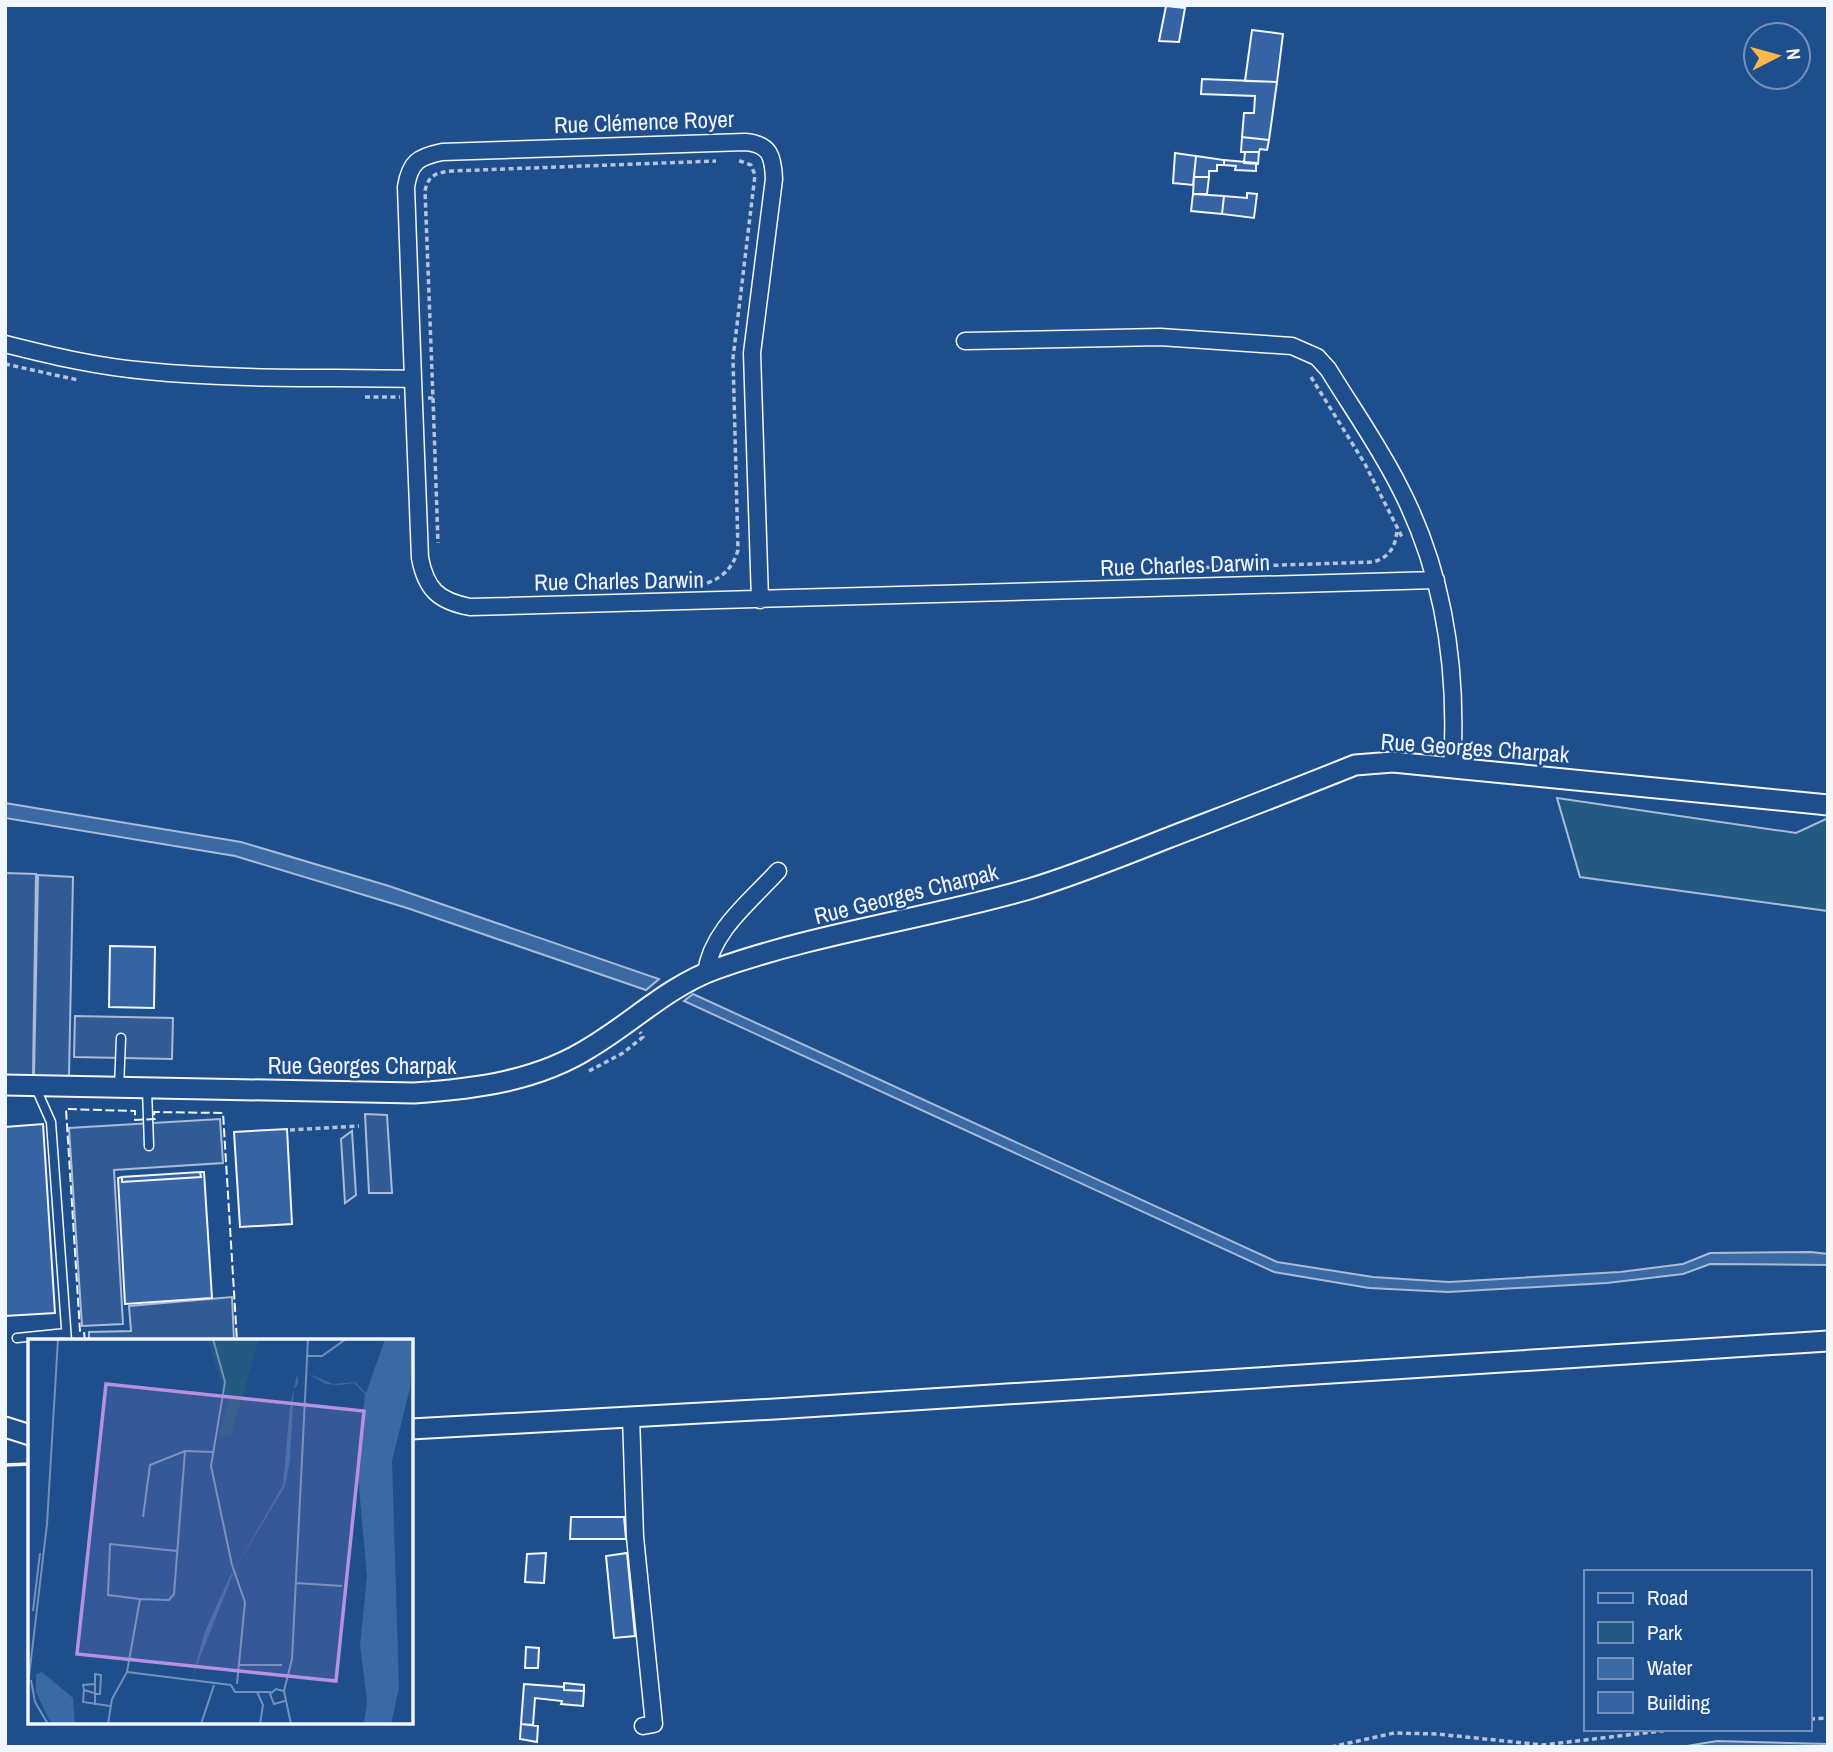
<svg xmlns="http://www.w3.org/2000/svg" width="1833" height="1752" viewBox="0 0 1833 1752" font-family="'Archivo Narrow',sans-serif">
	<style>
		.green { fill: #245a82; stroke: #a8bbd7; stroke-width: 2 }
		.parking { fill: #305b95; stroke: #a8bbd7; stroke-width: 2 }
		.water { fill: #3b69a3; stroke: #a8bbd7; stroke-width: 2 }
		.building { fill: #3563a3; stroke: #f2f6ff; stroke-width: 2 }
		.lines { fill: none; stroke-linecap: round; stroke-linejoin: round }
		.service-casing { stroke: #f2f6ff; stroke-width: 11 }
		.minor-casing { stroke: #f2f6ff; stroke-width: 19 }
		.tertiary-casing { stroke: #f2f6ff; stroke-width: 23 }
		.path { stroke: #b3c4dc; stroke-width: 3.5; stroke-dasharray: 5 3.5; stroke-linecap: butt }
		.service { stroke: #1f4e8c; stroke-width: 8 }
		.minor { stroke: #1f4e8c; stroke-width: 16 }
		.tertiary { stroke: #1f4e8c; stroke-width: 19 }
		.fence { stroke: #f2f6ff; stroke-width: 2; stroke-dasharray: 9 3.5; stroke-linecap: butt }
		.wall { stroke: #f2f6ff; stroke-width: 3.5 }
		.labels { text-anchor: middle; stroke-width: 5; stroke-linejoin: round; paint-order: stroke }
		.street-label { font-size: 23px; fill: #f2f6ff; stroke: #1f4e8c }
		.inset-road { fill: none; stroke: #7391ba; stroke-width: 2 }
		.view { fill: #b691df; fill-opacity: 0.15; stroke: #b691df; stroke-width: 3.5 }
		.inset-edge { fill: none; stroke: #f2f6ff; stroke-width: 3.5 }
	</style>
	<rect width="100%" height="100%" fill="#1f4e8c"/>
	<path class="green" d="M1557,798L1796,833L1828,818V911L1580,877Z"/>
	<path class="parking" d="M5,873L36,874L33,1075H5Z
		M38,875L73,877L69,1076H34Z
		M75,1016L173,1018L172,1059L74,1057Z
		M365,1114L387,1115L392,1193H369Z
		M220,1119L223,1163L114,1170L123,1324L82,1326L69,1128Z
		M352,1131L356,1195L345,1203L341,1139Z
		M232,1297L234,1341H89V1332L131,1331L129,1306Z"/>
	<path class="water" d="M5,803L241,842L389,886L659,979L646,990L407,908L235,856L5,818Z
		M693,994L1277,1262L1373,1277L1449,1282L1620,1272L1683,1264L1710,1253L1811,1252L1828,1254V1265L1710,1264L1683,1274L1607,1283L1448,1292L1369,1288L1274,1272L684,1001Z
		M1717,1741L1828,1744V1747H1681Z"/>
	<path class="building" d="M1166,6L1185,8L1179,42L1159,41Z
		M1252,30L1283,34L1277,82L1245,81Z
		M1202,79L1277,82L1269,140L1242,137L1244,113H1254L1255,96L1201,94Z
		M1242,137L1269,140L1267,150L1260,149L1259,152H1241Z
		M1245,152H1259L1258,164L1244,163Z
		M1175,153L1196,156L1193,185L1173,183Z
		M1196,156L1224,160V165H1217V171H1209V177H1194Z
		M1224,160L1256,163V171L1235,170L1236,166L1224,165Z
		M1194,177H1209L1207,194H1193Z
		M1247,193L1257,194L1254,218L1222,214L1224,196L1247,198Z
		M1193,194L1224,196L1222,214L1191,211Z
		M110,946L155,947L154,1008L109,1007Z
		M43,1124L55,1313L5,1316V1127Z
		M287,1129L292,1224L240,1227L234,1132Z
		M200,1172H204L212,1298L125,1304L118,1178L122,1177V1182L201,1177Z
		M200,1172L201,1177L122,1182V1177Z
		M571,1517H624L626,1539H570Z
		M546,1553L544,1583L525,1582L527,1554Z
		M627,1553L635,1636L614,1638L606,1556Z
		M526,1647L539,1648L538,1668H525Z
		M564,1683L584,1685V1691L564,1690Z
		M524,1684L564,1687V1690L584,1691L583,1706L561,1704L562,1701L535,1698L533,1725L521,1724Z
		M521,1724L538,1726L537,1742L520,1739Z"/>
	<g class="lines">
		<defs>
			<path id="service" d="M35,1086L51,1122L67,1341
				M119,1088L121,1038
				M147,1089L149,1146
				M17,1338L66,1333"/>
			<path id="minor" d="M965,341L1160,337L1292,346L1317,357L1328,369C1352,408 1379,446 1400,488C1445,575 1458,671 1452,768
				M5,344C52,356 99,367 147,371C235,380 325,377 413,379L420,558C426,589 438,601 470,607L1436,580
				M413,379L406,187C410,162 418,157 442,152L745,142C770,144 773,156 774,179L752,353L760,600
				M706,973C711,931 751,901 778,871
				M631,1416L635,1537L654,1724L643,1726"/>
			<path id="tertiary" d="M5,1085L414,1093C475,1089 538,1081 591,1047C634,1021 669,986 716,969C817,933 925,919 1029,889C1076,875 1122,856 1168,838C1230,814 1293,790 1355,765L1393,762L1828,805
				M5,1427L30,1435
				M411,1429L775,1409L1828,1341"/>
		</defs>
		<use href="#service" class="service-casing"/>
		<use href="#minor" class="minor-casing"/>
		<use href="#tertiary" class="tertiary-casing"/>
		<path class="path" d="M5,364L78,380
			M1311,377L1365,464L1402,537
			M365,397H400
			M428,398H433L425,191C428,175 437,172 452,171L716,161
			M433,398L438,543
			M1163,569L1373,562C1391,557 1397,544 1397,526
			M707,583C724,577 733,567 738,550L733,358L755,175L751,165L737,160
			M589,1071L623,1053L643,1037L640,1032
			M290,1130L359,1126
			M1810,1719L1828,1718
			M1331,1747L1394,1733L1437,1734L1543,1745L1678,1729"/>
		<use href="#service" class="service"/>
		<use href="#minor" class="minor"/>
		<use href="#tertiary" class="tertiary"/>
		<path class="fence" d="M85,1341L84,1332L80,1331L66,1109L135,1111V1120L155,1119L154,1112L223,1113L237,1341"/>
		<path class="wall" d="M5,1465L30,1464"/>
	</g>
	<g class="labels">
		<g class="street-label">
			<text transform="translate(644 122) rotate(-2)" y="8">Rue Clémence Royer</text>
			<text transform="translate(1185 565) rotate(-2)" y="8">Rue Charles Darwin</text>
			<text transform="translate(619 581) rotate(-1)" y="8">Rue Charles Darwin</text>
			<text transform="translate(1475 748) rotate(4)" y="8">Rue Georges Charpak</text>
			<text transform="translate(906 894) rotate(-14)" y="8">Rue Georges Charpak</text>
			<text x="362" y="1074">Rue Georges Charpak</text>
		</g>
	</g>
	<g transform="translate(28 1339)">
		<rect width="385" height="385" fill="#1f4e8c"/>
		<path d="M179,0H231L203,96L191,98L200,63Z" fill="#245a82"/>
		<path d="M357,0H385L382,49L364,122L371,349L363,385H336L339,362L332,306L339,237L329,127L337,55L326,44L311,46L298,45L279,34L305,45L327,43L338,54ZM273,34L269,36L270,39V45L268,48L266,49L262,121L257,147L207,230L255,146L262,67L269,36ZM204,233L205,235L164,339L177,292ZM14,333L45,359L47,385H25L20,379L8,353V335Z" fill="#3b69a3"/>
		<path class="inset-road" d="M185,0L197,43L183,127L204,226L217,263L209,345M278,17H294L318,0M115,178L122,126L157,112L185,113M268,244L314,247M112,260L80,256L82,205L149,212M5,272L12,214M210,326H254M99,333L203,346M3,341L7,363L20,385M0,346L19,185L30,0M203,346L207,353H243M56,351L55,363L82,367M256,352L264,320L280,0M229,353L235,366L232,385M66,354L56,351L55,346L66,345M257,362L246,365L242,355L248,350L256,352L263,385M67,366V335L73,336L72,355H67M80,385L84,360L99,333L112,260L141,261L146,255L157,112M173,385L186,346"/>
		<path class="view" d="M78,45L336,72L308,342L49,315Z"/>
		<rect width="385" height="385" class="inset-edge"/>
	</g>
	<rect width="1833" height="1752" fill="none" stroke="#f2f6ff" stroke-width="14"/>
	<rect x="1584" y="1570" width="228" height="161" fill="#1f4e8c" stroke="#7391ba" stroke-width="2"/>
	<rect x="1598" y="1593" width="35" height="10" fill="#1f4e8c" stroke="#7391ba" stroke-width="2"/>
	<text x="1647" y="1605" font-size="21" fill="#f2f6ff">Road</text>
	<rect x="1598" y="1622" width="35" height="21" fill="#245a82" stroke="#7391ba" stroke-width="2"/>
	<text x="1647" y="1640" font-size="21" fill="#f2f6ff">Park</text>
	<rect x="1598" y="1658" width="35" height="21" fill="#3b69a3" stroke="#7391ba" stroke-width="2"/>
	<text x="1647" y="1675" font-size="21" fill="#f2f6ff">Water</text>
	<rect x="1598" y="1692" width="35" height="21" fill="#3563a3" stroke="#7391ba" stroke-width="2"/>
	<text x="1647" y="1710" font-size="21" fill="#f2f6ff">Building</text>
	<g transform="translate(1777 56) rotate(84)"><circle r="33" fill="#1f4e8c" stroke="#7391ba" stroke-width="2"/>
	<path d="M0-5L12 26L0 18L-12 26Z" fill="#ffb74d"/>
	<text y="-10" font-size="19" font-weight="bold" text-anchor="middle" fill="#f2f6ff">N</text>
	</g>
</svg>
